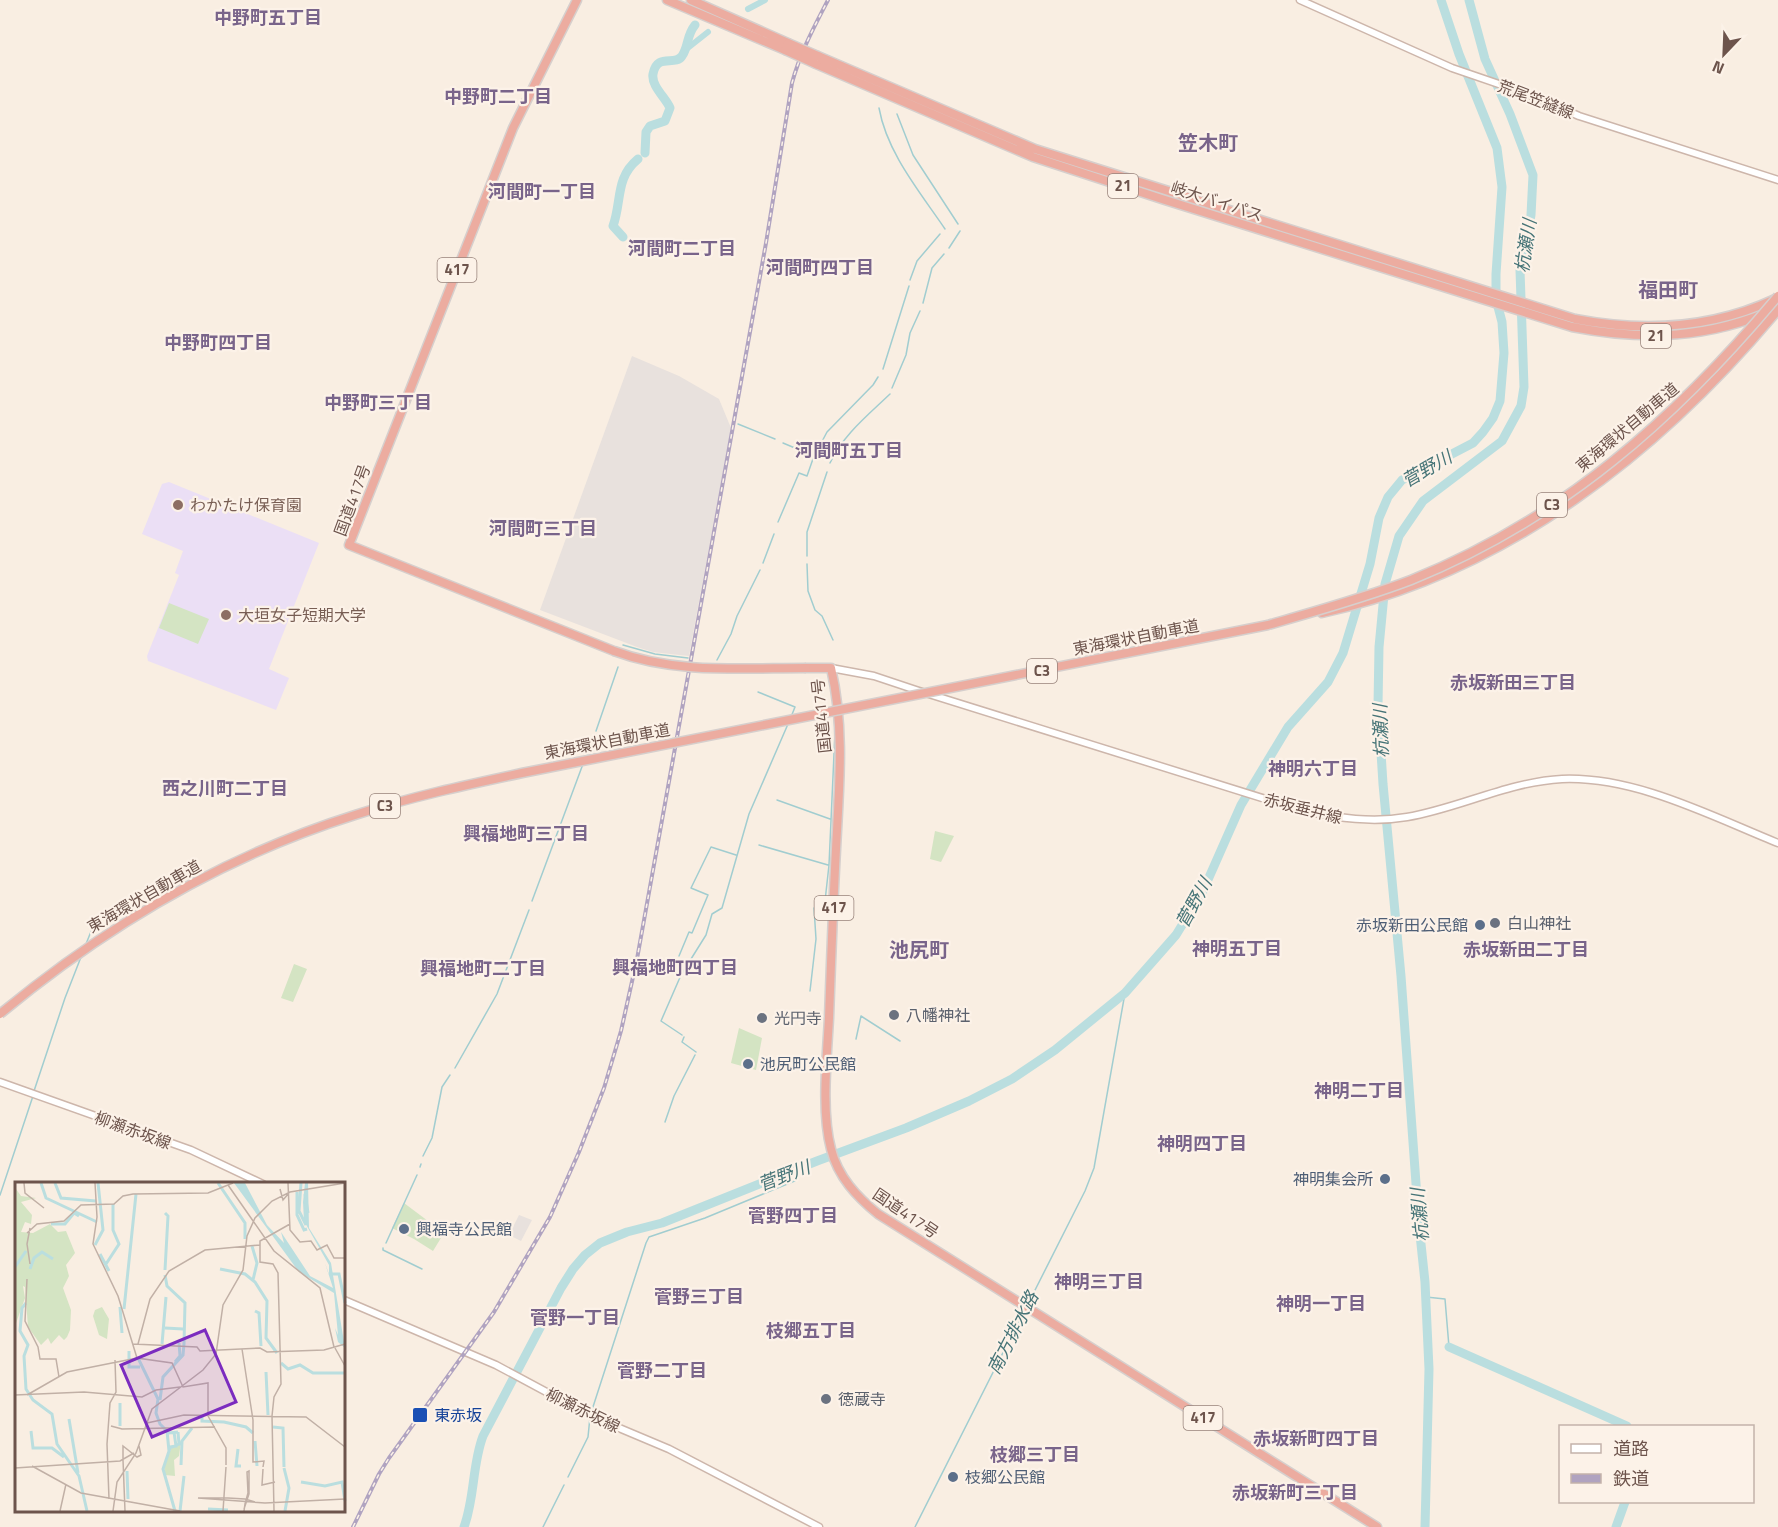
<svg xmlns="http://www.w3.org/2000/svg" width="1778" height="1527" viewBox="0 0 1778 1527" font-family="'Titillium Web','Noto Sans JP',sans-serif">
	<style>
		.industrial { fill: #e8e1dd }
		.education { fill: #ebdff5 }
		.green { fill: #d4e4c3 }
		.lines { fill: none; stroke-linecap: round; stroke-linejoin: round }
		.stream { stroke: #a1cdd0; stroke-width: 1.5 }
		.canal { stroke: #badedf; stroke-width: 6 }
		.river { stroke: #badedf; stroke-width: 9 }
		.secondary-casing { stroke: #cdb6ab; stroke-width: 9 }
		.highway-casing { stroke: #d6cfcd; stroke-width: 11 }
		.secondary { stroke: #fff; stroke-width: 6 }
		.highway { stroke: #ecaca0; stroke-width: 8 }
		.rail-casing { stroke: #b0a3c0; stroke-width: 4 }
		.rail { stroke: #fcf2e8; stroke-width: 1.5; stroke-dasharray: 4.5; stroke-linecap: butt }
		.highway-bridge-casing { stroke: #d6cfcd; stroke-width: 11; stroke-linecap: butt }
		.highway-bridge { stroke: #ecaca0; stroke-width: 8 }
		.education-dot { fill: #8d6e63; stroke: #fcf2e8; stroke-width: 2 }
		.worship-dot { fill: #6b7280; stroke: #fcf2e8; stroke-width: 2 }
		.service-dot { fill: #5c6f8a; stroke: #fcf2e8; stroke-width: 2 }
		.transit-dot { fill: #1a4fb4; stroke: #fcf2e8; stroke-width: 2 }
		.labels { text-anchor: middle; stroke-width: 4.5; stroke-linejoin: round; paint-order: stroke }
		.shield { fill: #fcf2e8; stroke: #98837b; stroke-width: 1.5 }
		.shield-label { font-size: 15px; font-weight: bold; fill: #6d544c }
		.street-label { font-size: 16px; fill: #6d544c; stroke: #fcf2e8 }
		.education-label { font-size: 16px; fill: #785e54; stroke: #fcf2e8; text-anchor: start }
		.worship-label { font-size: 16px; fill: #5b616d; stroke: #fcf2e8; text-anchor: start }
		.service-label { font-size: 16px; fill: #4e5e75; stroke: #fcf2e8; text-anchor: start }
		.transit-label { font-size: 16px; fill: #164399; stroke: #fcf2e8; text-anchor: start }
		.neighbourhood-label { font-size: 18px; font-weight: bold; fill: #79648a; stroke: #fcf2e8 }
		.water-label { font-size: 18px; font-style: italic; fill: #467477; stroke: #fcf2e8 }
		.quarter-label { font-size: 20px; font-weight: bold; fill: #79648a; stroke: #fcf2e8 }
		.inset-river { fill: none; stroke: #badedf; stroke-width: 3 }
		.inset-road { fill: none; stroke: #c1b0a6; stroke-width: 1.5 }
		.view { fill: #7b2cbf; fill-opacity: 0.15; stroke: #7b2cbf; stroke-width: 3 }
		.inset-edge { fill: none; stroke: #6d544c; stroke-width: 3 }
	</style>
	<rect width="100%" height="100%" fill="#f9eee2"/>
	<path class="industrial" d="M632,356L679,376L719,399L731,428L689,656L653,652L637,647L540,610Z
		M519,1215L532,1220L521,1241L509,1235Z"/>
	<path class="education" d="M169,482L319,543L269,669L289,678L276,710L148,661L147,656L179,575L175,573L183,551L142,534L162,484Z"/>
	<path class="green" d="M169,603L209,619L198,644L159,628Z
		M935,831L954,836L941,862L930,859Z
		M294,964L307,969L293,1002L281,998Z
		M739,1028L762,1038L756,1070L731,1063Z
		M404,1203L444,1233L433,1251L414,1239L392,1228Z"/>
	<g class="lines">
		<path class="stream" d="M879,108C887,153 920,192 945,229
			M897,114L913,155L958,224
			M949,248L960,231
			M910,280L917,261L940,234
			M923,303L932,268L944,254
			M883,369L909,286
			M892,388L906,355L910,333L920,311
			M738,424L775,439
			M818,449L827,432L873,385L878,377
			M830,463C843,435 867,416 890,394
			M778,522L799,473L807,476L814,456L783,443
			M807,556V532L827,472
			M763,563L774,534
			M807,564L808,591L815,610L822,616L833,640
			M623,645L655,654L688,658
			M717,660L731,634L737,616L760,570
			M758,692L795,707L791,717
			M596,731L618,667
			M586,757L593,740
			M777,800L830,819
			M759,845L828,865
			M532,901L583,764
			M825,901L829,865L835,732L834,713
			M86,944L94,924
			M679,956L689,932L692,933L708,895L691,888L711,847L736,855
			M810,991L816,939L814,908
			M682,1035L661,1021L681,975L706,935L712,914L722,908L749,814L788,724
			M684,1037L682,1042L696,1052
			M856,1039L861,1016L900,1041
			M455,1068L497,994L529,910
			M34,1091L65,998L81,957
			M665,1122L674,1096L695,1055
			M423,1156L432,1138L442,1087L450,1075
			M420,1167L421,1164
			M0,1195L33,1096
			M386,1243L417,1175
			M383,1248V1250L422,1269
			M1426,1297L1445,1299L1449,1347
			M1028,1304L1085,1191L1094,1168L1125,993
			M591,1413L646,1243L649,1237L705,1218L797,1180L793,1171
			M568,1477L588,1437L590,1417
			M543,1527L564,1485
			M915,1527L1024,1311"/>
		<path class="canal" d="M748,9L765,0
			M684,51L708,32"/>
		<path class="river" d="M645,153L646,132L650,126L665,121L670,108C666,98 651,86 653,74C657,52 675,67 682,56C689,46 686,36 695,25
			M623,237L613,226C622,201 615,178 638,159
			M1449,1347L1627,1426
			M464,1527C475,1497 472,1465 483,1436L561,1288L573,1269L585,1255L600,1243L627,1232L662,1223L817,1161L906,1128L969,1101L1012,1079L1055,1050L1125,993L1176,935L1203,891L1241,805L1288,727L1328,682L1343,653L1370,564L1379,518L1388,497L1402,480L1473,443L1483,432L1493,418L1500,401L1504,353L1502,322L1496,299V274L1502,187L1497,148L1459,54L1441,0
			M1425,1527L1429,1369L1425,1282L1419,1225L1401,976L1383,784L1378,705L1379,647L1385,584L1399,536L1423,501L1502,441L1521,406L1524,387L1520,270L1531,215L1533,175L1510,114L1485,59L1469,0
			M1616,1527L1625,1502"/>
		<defs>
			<path id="secondary" d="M1300,0L1452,68L1528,94L1579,116L1778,180
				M831,668L874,676L916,690L1304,811C1339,818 1372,823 1407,817C1460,808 1507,782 1562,779C1635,776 1711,816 1778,843
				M0,1082L191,1150L263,1184
				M344,1300L496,1365L593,1417L669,1449L819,1527"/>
			<path id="highway" d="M577,0L513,128L349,545L614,651
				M667,0L785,50
				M691,0L788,43
				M818,56L1035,149L1575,319C1643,332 1711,329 1775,299
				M816,64L1033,157L1165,200L1572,327C1645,341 1709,339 1778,308
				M1322,613C1507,572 1659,453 1778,310
				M806,668H831C845,728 839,789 836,849C833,905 831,962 829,1018C827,1057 821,1112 831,1149C838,1177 857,1197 878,1214L1377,1527"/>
		</defs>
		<use href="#secondary" class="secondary-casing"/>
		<use href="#highway" class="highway-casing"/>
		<use href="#secondary" class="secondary"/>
		<use href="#highway" class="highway"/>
		<defs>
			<path id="rail" d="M353,1527L379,1474L389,1458L494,1312L550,1217L579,1152L604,1088L621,1031L637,959L766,243L792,83C800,53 814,27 828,0"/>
		</defs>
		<use href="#rail" class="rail-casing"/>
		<use href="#rail" class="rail"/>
		<defs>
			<path id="highway-bridge" d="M788,43L818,56
				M785,50L816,64
				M614,651C675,674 742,668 806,668
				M0,1014C105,927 224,856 355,815C410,797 466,785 522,773L1268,625C1316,611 1364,598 1411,580C1562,519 1675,419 1778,296"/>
		</defs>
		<use href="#highway-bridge" class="highway-bridge-casing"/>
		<use href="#highway-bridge" class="highway-bridge"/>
	</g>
	<g class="education-dot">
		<circle cx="178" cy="505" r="6"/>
		<circle cx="226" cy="615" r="6"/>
	</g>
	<g class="worship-dot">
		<circle cx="1495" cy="923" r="6"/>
		<circle cx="894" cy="1015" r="6"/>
		<circle cx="762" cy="1018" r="6"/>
		<circle cx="826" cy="1399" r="6"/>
	</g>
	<g class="service-dot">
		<circle cx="1480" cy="925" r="6"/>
		<circle cx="748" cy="1064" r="6"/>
		<circle cx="1385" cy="1179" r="6"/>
		<circle cx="404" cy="1229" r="6"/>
		<circle cx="953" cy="1477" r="6"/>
	</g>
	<rect class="transit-dot" x="412" y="1407" width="16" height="16" rx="3"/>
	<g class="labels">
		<g class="shield">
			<rect x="1108" y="174" width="30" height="24" rx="4.5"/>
			<rect x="437.5" y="258" width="39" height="24" rx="4.5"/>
			<rect x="1641" y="324" width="30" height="24" rx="4.5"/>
			<rect x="1537" y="493" width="30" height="24" rx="4.5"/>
			<rect x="1027" y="659" width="30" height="24" rx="4.5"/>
			<rect x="370" y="794" width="30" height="24" rx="4.5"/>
			<rect x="814.5" y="896" width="39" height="24" rx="4.5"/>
			<rect x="1183.5" y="1406" width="39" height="24" rx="4.5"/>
		</g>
		<g class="shield-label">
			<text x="1123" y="191">21</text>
			<text x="457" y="275">417</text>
			<text x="1656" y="341">21</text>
			<text x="1552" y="510">C3</text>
			<text x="1042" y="676">C3</text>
			<text x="385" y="811">C3</text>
			<text x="834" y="913">417</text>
			<text x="1203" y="1423">417</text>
		</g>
		<g class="street-label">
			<text transform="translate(1536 99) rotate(21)" y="6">荒尾笠縫線</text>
			<text transform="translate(1217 201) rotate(18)" y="6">岐大バイパス</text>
			<text transform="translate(1627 427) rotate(-40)" y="6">東海環状自動車道</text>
			<text transform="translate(352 500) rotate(-70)" y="6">国道417号</text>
			<text transform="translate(1136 637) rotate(-11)" y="6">東海環状自動車道</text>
			<text transform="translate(821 716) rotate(-96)" y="6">国道417号</text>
			<text transform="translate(607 741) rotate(-11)" y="6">東海環状自動車道</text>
			<text transform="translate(1303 808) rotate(14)" y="6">赤坂垂井線</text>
			<text transform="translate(144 896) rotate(-30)" y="6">東海環状自動車道</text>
			<text transform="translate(133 1130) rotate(20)" y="6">柳瀬赤坂線</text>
			<text transform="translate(906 1213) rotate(34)" y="6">国道417号</text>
			<text transform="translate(583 1410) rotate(26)" y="6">柳瀬赤坂線</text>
		</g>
		<g class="education-label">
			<text x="190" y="511">わかたけ保育園</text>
			<text x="238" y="621">大垣女子短期大学</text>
		</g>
		<g class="worship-label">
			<text x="1507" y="929">白山神社</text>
			<text x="906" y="1021">八幡神社</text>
			<text x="774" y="1024">光円寺</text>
			<text x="838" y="1405">徳蔵寺</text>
		</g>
		<g class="service-label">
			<text x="1468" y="931" text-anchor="end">赤坂新田公民館</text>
			<text x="760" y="1070">池尻町公民館</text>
			<text x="1373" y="1185" text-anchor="end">神明集会所</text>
			<text x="416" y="1235">興福寺公民館</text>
			<text x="965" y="1483">枝郷公民館</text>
		</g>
		<g class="transit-label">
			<text x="434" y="1421">東赤坂</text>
		</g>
		<g class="neighbourhood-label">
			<text x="268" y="24">中野町五丁目</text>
			<text x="498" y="103">中野町二丁目</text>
			<text x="542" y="198">河間町一丁目</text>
			<text x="682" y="255">河間町二丁目</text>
			<text x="820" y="274">河間町四丁目</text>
			<text x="218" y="349">中野町四丁目</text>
			<text x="378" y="409">中野町三丁目</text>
			<text x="849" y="457">河間町五丁目</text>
			<text x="543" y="535">河間町三丁目</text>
			<text x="1513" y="689">赤坂新田三丁目</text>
			<text x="1313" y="775">神明六丁目</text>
			<text x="225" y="795">西之川町二丁目</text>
			<text x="526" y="840">興福地町三丁目</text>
			<text x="1237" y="955">神明五丁目</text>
			<text x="1526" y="956">赤坂新田二丁目</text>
			<text x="675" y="974">興福地町四丁目</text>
			<text x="483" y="975">興福地町二丁目</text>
			<text x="1359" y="1097">神明二丁目</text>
			<text x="1202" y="1150">神明四丁目</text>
			<text x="793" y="1222">菅野四丁目</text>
			<text x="1099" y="1288">神明三丁目</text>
			<text x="699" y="1303">菅野三丁目</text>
			<text x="1321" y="1310">神明一丁目</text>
			<text x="575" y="1324">菅野一丁目</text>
			<text x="811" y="1337">枝郷五丁目</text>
			<text x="662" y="1377">菅野二丁目</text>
			<text x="1316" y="1445">赤坂新町四丁目</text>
			<text x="1035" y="1461">枝郷三丁目</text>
			<text x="1295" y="1499">赤坂新町三丁目</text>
		</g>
		<g class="water-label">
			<text transform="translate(1526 246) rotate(-81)" y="6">杭瀬川</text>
			<text transform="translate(1427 469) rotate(-30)" y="6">菅野川</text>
			<text transform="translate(1381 731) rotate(-92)" y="6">杭瀬川</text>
			<text transform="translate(1194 903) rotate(-61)" y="6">菅野川</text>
			<text transform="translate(784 1176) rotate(-21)" y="6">菅野川</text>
			<text transform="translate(1420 1215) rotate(-95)" y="6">杭瀬川</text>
			<text transform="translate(1013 1333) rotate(-63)" y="6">南方排水路</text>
		</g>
		<g class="quarter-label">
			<text x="1208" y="150">笠木町</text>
			<text x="1668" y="297">福田町</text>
			<text x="919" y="957">池尻町</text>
		</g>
	</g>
	<g transform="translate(15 1182)">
		<rect width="330" height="330" fill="#f9eee2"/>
		<path d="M1,7L6,14L21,16L6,20L17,33L16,42L10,40L6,50L18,51L35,42L43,50L51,49L60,71L51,83L54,94L48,106L56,128L55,148L52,155L49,158L44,153L36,162L33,156L26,163L13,145L10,105L8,104L10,116L0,144ZM87,125L94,137L92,157L84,153L78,134L80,128ZM166,259L164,274L159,278L160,294L150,293L149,284L156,267Z" fill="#d4e4c3"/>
		<path d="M219,1H230L252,43L269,61L266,50L295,94L318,106L310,81L314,92V83L289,39L288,20L290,1H293L294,46L316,81L330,166L323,160L320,146L323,153L319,111L284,90Z" fill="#badedf"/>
		<path class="inset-river" d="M26,1L31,16L82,40M40,1L46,16L81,19M203,1L230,41V57M286,1L284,29L291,43M282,10V33L289,48L292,47M290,12L293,31M36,42H50L59,31L64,34M80,63L88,48L83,1M237,64L242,81L238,98M85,72L94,89M91,82L104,62L98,48V22M0,85L11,69M15,87L19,76L27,70L38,77M205,87L230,92L240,100L252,119L251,156L262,171M150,88L153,34L150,31M317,92H324L330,121M11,121L7,126L5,149L13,163L9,174L11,207L18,218L37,232L42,262L64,294L72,329M105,125L107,151M109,127L121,12M240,129L244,131L246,164M150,146L168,147M147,162L151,115M114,169V185H125M123,176L143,217L141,231L145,242L154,251L163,250M160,180L165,174L164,161M266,181L273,187L285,183L298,191H330M251,190L253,233M145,218L148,195L168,173L169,162L170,121L152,104L150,93M105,221V244M187,234V239L209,240L231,245L238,251M54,237L63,291M258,245L268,246L269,285M16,249L18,266H37L49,275M152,249L154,269M240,259L242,284M155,265L161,264L159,250M223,267L221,284H226M166,283L167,259L177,246M269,286L274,306L270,329M112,289L113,317M286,300L310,304L327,300L330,319M193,327L213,328M160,329L148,287L155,266L164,262L163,250M165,329L169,294"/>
		<path class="inset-road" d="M9,1L10,11L29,26M80,1L82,35L78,62L103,114L122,176L157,181L168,205L193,201V234M273,1L275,48L285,60L296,59L302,68L312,63L319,76H330M213,3L259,69L305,106L319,165M265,7L268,18L274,11M15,46L12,62L15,82M12,51L22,42L49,39L66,23L99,22L108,14L118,12L193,11L218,1M12,97L10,139L23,165L25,177H41L44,195M118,162L182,165L185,169L245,166L252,170L309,168L330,162M123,162L135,117L154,89L190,68L245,63M320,166L330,184M227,167L238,238V280L249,279L248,285M0,213L69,210L127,215L141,208L165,205M12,213L52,190L122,176M193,234L211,266V283M257,234L259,215L266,202L263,91L258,82L245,80V59L275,42M257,234L259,329M132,241L169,233L291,235L330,265M96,244L107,247L200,245M108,277V264L122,275L126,273L124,264M108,278L110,329M17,284L66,311L165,329M0,286L105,279L119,271M248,287L247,303L260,300M94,317L92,262L95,221L101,210L100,178M240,320L230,317L213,316H183L250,321L330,317M45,329L51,302M98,329L102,300L121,271L137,227L188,188L201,172L208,123L228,88L232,54L240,36L257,19L275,10L330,1M208,329L211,285M229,329L230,322L233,311L232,290L234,289V312L229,327"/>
		<path class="view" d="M190,148L221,220L137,255L106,183Z"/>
		<rect width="330" height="330" class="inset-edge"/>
	</g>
	<rect x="1559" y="1425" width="195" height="78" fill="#fcf2e8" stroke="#c3b3aa" stroke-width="1.5"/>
	<rect x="1571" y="1444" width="30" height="9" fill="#ffffff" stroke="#c3b3aa" stroke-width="1.5"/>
	<text x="1613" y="1455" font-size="18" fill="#6d544c">道路</text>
	<rect x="1571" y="1474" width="30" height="9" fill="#b0a3c0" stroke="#c3b3aa" stroke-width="1.5"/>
	<text x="1613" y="1485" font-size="18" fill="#6d544c">鉄道</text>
	<g transform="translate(1724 54) rotate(203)" stroke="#fcf2e8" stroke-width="4.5" paint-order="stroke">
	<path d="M0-4.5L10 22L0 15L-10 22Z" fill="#6d544c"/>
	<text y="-9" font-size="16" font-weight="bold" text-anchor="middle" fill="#6d544c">N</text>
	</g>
</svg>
